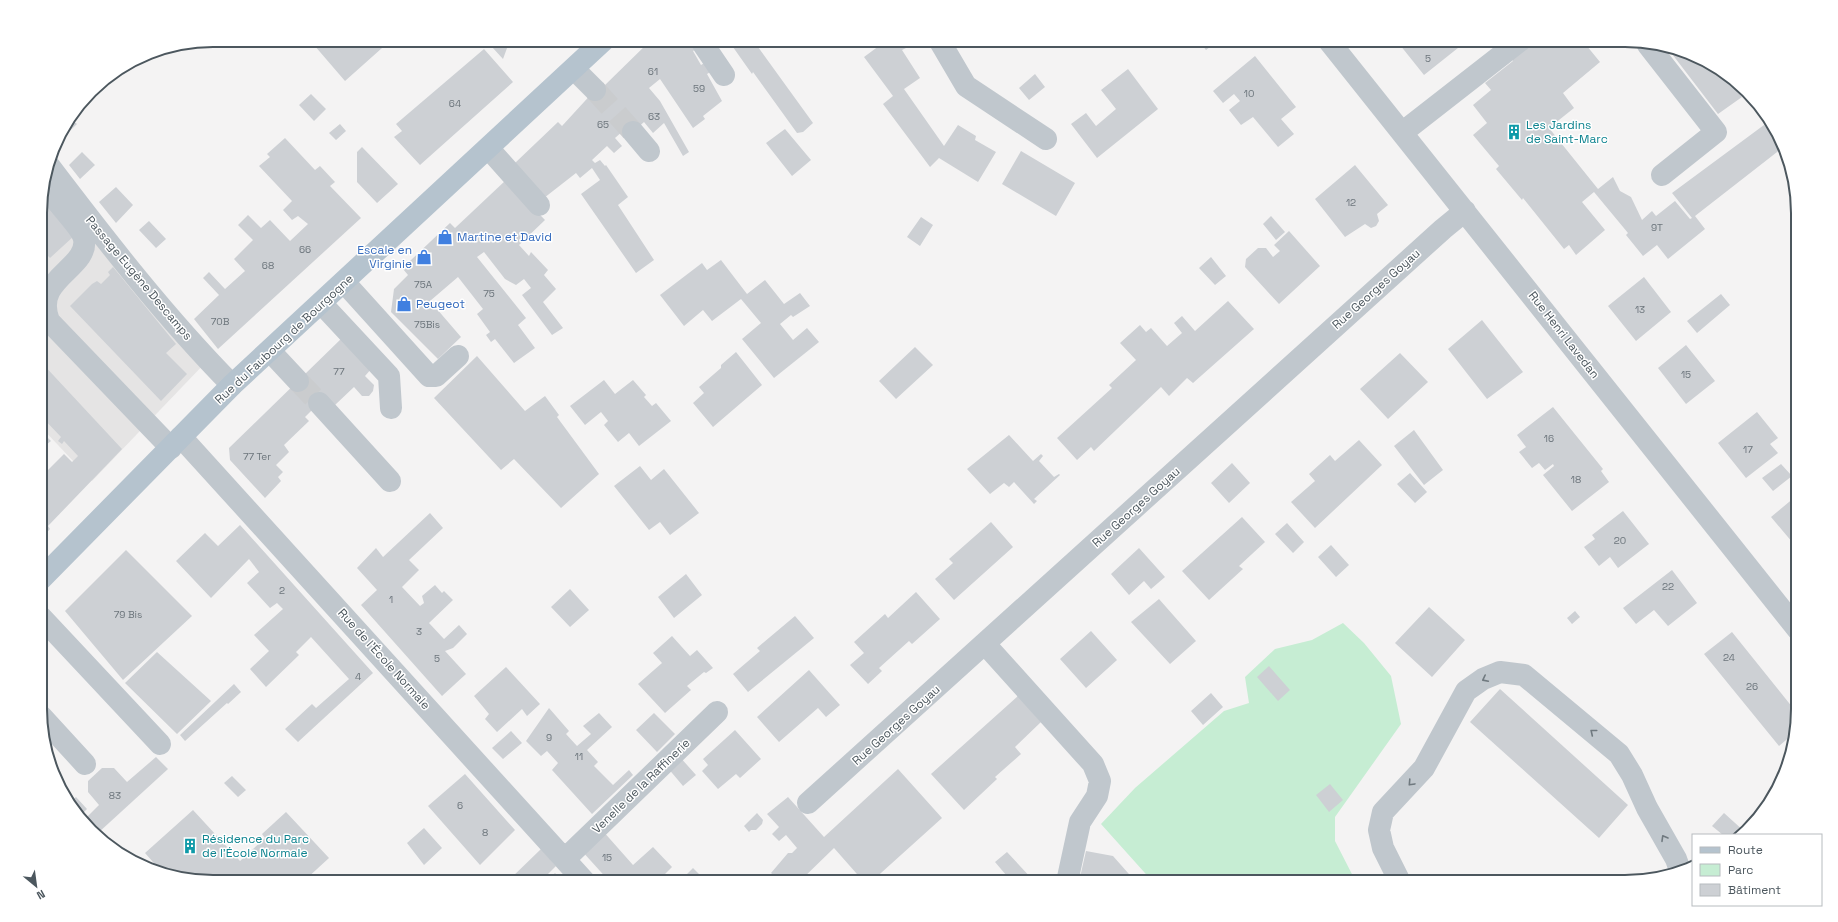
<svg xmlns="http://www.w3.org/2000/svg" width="1838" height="922" viewBox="0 0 1838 922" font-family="'Space Grotesk',sans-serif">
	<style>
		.education { fill: #e5e4e4 }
		.green { fill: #c6edd3 }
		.building { fill: #cdd0d4 }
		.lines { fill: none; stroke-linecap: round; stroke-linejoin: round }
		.minor-tunnel { stroke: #caccce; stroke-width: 22; stroke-dasharray: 22 11; stroke-linecap: butt }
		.minor { stroke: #c0c7cd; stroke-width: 22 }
		.major { stroke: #b5c3ce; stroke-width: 22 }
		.oneway { stroke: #6f797f }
		.labels { text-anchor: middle; stroke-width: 3; stroke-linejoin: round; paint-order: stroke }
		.number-label { font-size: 10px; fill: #6c757c }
		.culture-label { font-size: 12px; fill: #0d838f; stroke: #fff; text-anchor: start }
		.shop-label { font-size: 12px; fill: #366cbe; stroke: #fff; text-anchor: start }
		.street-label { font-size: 12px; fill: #4c575e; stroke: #fff }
		.rim { fill: none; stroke: #4c575e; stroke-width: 2 }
	</style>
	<rect width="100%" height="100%" fill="#f4f3f3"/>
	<path class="education" d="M49,170L206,362L92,481L41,427L40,201Z"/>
	<path class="green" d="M1343,623L1364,643L1391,676L1401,724L1335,817V841L1356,882H1153L1101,824L1135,788L1224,711L1249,703L1245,677L1275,649L1312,640Z"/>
	<path class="building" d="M314,40H391L345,81L314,45Z
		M495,40H510L503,59L492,47Z
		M651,40H708L693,51L701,65L706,62L712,71L707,74L722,101L703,116L705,119L693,128L660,79L649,88L660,101L689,152L683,156L664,123L653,133L644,122L633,132L624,130L615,138L622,146L614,153L607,146L592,160L595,163L600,160L605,166L606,165L628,197L618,205L654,260L636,273L581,194L600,180L592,168L580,178L576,173L544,198L515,163L558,122L562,126L595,90L604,86Z
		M728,40H753L813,123L803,132L797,133L753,72L752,74Z
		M887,40H901L906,48L902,50L920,78L904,89L944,146L958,125L976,136L975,140L996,152L978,182L939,158L930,167L883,104L893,96L864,57Z
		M1198,40H1219L1206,50Z
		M1396,40H1468L1424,75Z
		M1532,40H1582L1600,62L1563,93L1574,108L1549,128L1598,189L1613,177L1620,191L1631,197L1642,220L1652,211L1656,216L1675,201L1690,219L1692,218L1672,193L1764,125L1778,140L1781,149L1695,216L1705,229L1668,259L1657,245L1643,256L1626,235L1628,233L1594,192L1582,202L1605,230L1576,255L1569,245L1564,249L1523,198L1522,200L1496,169L1499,166L1473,135L1487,123L1473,105L1491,90L1485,83L1513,61L1511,57Z
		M484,49L513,82L420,165L394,137L402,131L396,124Z
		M1669,50L1702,58L1723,72L1742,97L1718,114Z
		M1255,56L1296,107L1281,119L1294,134L1278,147L1253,117L1241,125L1229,110L1240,101L1234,94L1223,103L1213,91Z
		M1128,69L1158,109L1097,158L1071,124L1086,113L1096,126L1116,109L1101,90Z
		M1035,74L1045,87L1029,100L1019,88Z
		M311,94L326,109L314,121L299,105Z
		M71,119L77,124L55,145L58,136Z
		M340,124L346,131L336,140L329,133Z
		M785,129L811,160L792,176L766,143Z
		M285,138L315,170L320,166L335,182L330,186L361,218L218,349L194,319L219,295L203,278L209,272L225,289L245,271L234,259L253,240L238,225L248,215L261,228L270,220L290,241L308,224L298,216L292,220L283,210L292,201L259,166L270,157L267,154Z
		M362,147L398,184L377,203L357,182V152Z
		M1021,151L1075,183L1056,216L1002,184Z
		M82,152L95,165L80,179L69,165Z
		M1355,165L1388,205L1377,214L1379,221L1376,226L1371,228L1365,224L1345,237L1315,199Z
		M506,180L545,220L519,245L529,256L531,252L548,270L544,275L556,289L543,302L563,328L552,335L522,295L531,288L524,279L516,285L505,279L484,252L477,257L526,318L518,325L535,348L514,363L495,339L491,342L486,335L490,332L477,314L483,309L458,277L430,301L461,337L438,359L391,312L394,289L408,275L403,269L410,261L450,223L455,228Z
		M116,187L133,205L116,223L99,202Z
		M41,201L74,236L50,258L40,248Z
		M1271,216L1285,232L1276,240L1263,224Z
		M921,217L933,225L920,246L907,237Z
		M149,221L166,239L156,248L139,230Z
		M1289,231L1320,266L1279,304L1245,267L1246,259L1258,248H1266L1273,257L1280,251L1274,245Z
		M1211,257L1226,276L1215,285L1199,268Z
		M721,260L747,294L765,280L784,304L800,293L810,306L793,317L791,315L780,324L793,340L807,328L819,342L774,378L742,339L761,323L741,299L712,321L703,310L684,326L660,295L702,263L707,270Z
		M113,267L176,344L166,353L187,374L161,401L70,306L92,284L97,281L101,284L110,275L108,272Z
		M1644,277L1671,312L1636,341L1608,306Z
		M1721,294L1730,305L1697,333L1687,321Z
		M1228,301L1254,329L1193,383L1187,378L1169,396L1161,387L1094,451L1091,447L1077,460L1057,438L1112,388L1109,385L1136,360L1120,343L1140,325L1146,332L1151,328L1167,346L1182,333L1174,323L1182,316L1195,331Z
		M1482,320L1523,372L1487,399L1448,349Z
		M343,337L372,368L365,376L374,385L373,391L369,396H362L354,387L335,405L319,403L305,417L309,421L284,445L289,452L276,465L283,472L278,477L281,481L265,498L230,460L229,448Z
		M1686,345L1715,381L1686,404L1658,368Z
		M915,347L933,365L896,399L879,381Z
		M736,352L762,385L713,427L693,403L704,393L699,387L721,368V365Z
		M1400,353L1428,382L1388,419L1360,389Z
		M477,356L525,411L545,396L559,415L557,417L599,474L561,508L514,459L501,470L434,398Z
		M41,362L122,449L48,526L50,529L41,539V477L64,454L72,462L78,456L64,441L62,444L58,441L61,437L41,416Z
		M604,380L615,394L633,380L646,395L644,397L652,406L656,403L671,421L639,446L629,433L618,442L604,425L608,421L601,412L585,425L570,406Z
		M1553,407L1603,469L1601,471L1609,482L1572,511L1543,475L1554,466L1553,464L1545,470L1539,463L1532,468L1519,452L1526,447L1517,435Z
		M1757,412L1778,438L1770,444L1778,453L1746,478L1718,443Z
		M1414,430L1443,470L1424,485L1394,446Z
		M41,431L51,441L46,445H41Z
		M1009,435L1033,461L1041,454L1043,456L1039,461L1054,477L1059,474L1060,475L1034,499L1037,501L1034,504L1014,482L1009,487L1004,483L990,494L967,469Z
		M1359,440L1382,465L1315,528L1291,502L1315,481L1309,474L1330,455L1335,461Z
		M1232,463L1250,483L1229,503L1211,483Z
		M1781,464L1792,476L1773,491L1762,478Z
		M640,466L651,480L664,469L699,513L670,535L660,522L649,530L614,486Z
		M1410,473L1427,492L1415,503L1397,484Z
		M1795,497L1797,500L1798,549L1771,517Z
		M1623,511L1649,544L1618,568L1610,557L1599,566L1584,547L1595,539L1592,535Z
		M430,513L443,528L409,560L419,570L402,587L420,606L424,603L422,596L435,585L442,593L444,591L453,600L429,623L444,639L459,625L467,634L453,648L445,651L466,674L442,696L361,605L377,590L357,568L376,548L383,557Z
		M1242,517L1265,542L1239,566L1243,569L1209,600L1182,571Z
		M991,522L1013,547L954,600L935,579L953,563L949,559Z
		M1287,523L1304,542L1293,553L1275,534Z
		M240,525L373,673L298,742L285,729L312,704L316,708L349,679L311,637L296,652L299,655L266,687L250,669L269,651L254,635L283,609L277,603L270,608L247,583L259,572L249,559L211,598L176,561L205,533L218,546Z
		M1331,545L1349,565L1336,577L1318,557Z
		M1139,548L1165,577L1151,589L1144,581L1129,595L1111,574Z
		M126,550L192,616L123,680L65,611Z
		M1672,570L1697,603L1668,626L1654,610L1636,624L1623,608Z
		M686,574L702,595L674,618L658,597Z
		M570,589L589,610L570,627L551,607Z
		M916,592L940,619L912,644L909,641L879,668L882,671L868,684L850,665L864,653L854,642L885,614L888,618Z
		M1159,599L1196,641L1170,664L1131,622Z
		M1429,607L1465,640L1432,677L1395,643Z
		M1575,611L1580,617L1572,624L1567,618Z
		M795,616L814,638L748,692L733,674L760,651L757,648Z
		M1091,631L1117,660L1086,688L1060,659Z
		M1732,632L1797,713L1792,735L1779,746L1704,654Z
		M672,636L690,656L697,650L713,668L706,673L704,672L687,686L691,690L665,713L638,684L662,663L653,653Z
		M157,652L211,701L177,734L125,683Z
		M1269,666L1290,690L1278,701L1257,677Z
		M506,667L540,704L527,716L522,709L497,732L485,719L489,714L474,696Z
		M809,670L840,705L826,717L818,708L779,742L757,717Z
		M234,684L241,692L228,704L227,703L185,741L180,735Z
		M1500,689L1628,805L1599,838L1470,722Z
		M1211,693L1223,707L1203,725L1191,711Z
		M1018,696L1041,722L1015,747L1021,754L995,777L997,779L964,810L931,774Z
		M549,708L569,731L566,734L577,746L591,734L583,726L599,713L612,727L587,750L598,762L594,766L613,785L629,770L633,775L592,814L552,770L558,763L547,751L541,756L526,741Z
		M654,713L675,734L657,752L636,730Z
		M735,730L761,759L740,778L736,774L718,789L702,771L708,765L703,759Z
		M511,731L522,743L503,759L492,748Z
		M679,756L696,775L683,786L667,767Z
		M156,757L168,769L98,833L83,821L99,805L88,792V781L102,768H114L127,782Z
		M898,769L942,818L871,882H864L834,848L799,882H777L779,880L771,873L788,853H792L797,848L786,835L779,841L772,834L779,827L767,814L788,797L824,837Z
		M465,774L515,830L480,865L428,806Z
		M232,776L246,790L238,797L224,783Z
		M1330,784L1343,800L1329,812L1316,795Z
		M76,797L87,809L79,817L69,803Z
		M193,810L240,861L265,838L262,834L286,812L329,858L305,880L302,877L296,882H213L160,870L145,853Z
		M757,813L763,820L762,824L756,830H751L749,832L744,826Z
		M1724,813L1745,832L1742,835H1723L1712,826Z
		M424,828L442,848L424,865L407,843Z
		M602,830L633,865L653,847L672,867L657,882H610L581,850Z
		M541,849L556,866L540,882H507Z
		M1086,851L1113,856L1136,882H1077L1078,877L1081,873Z
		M1007,852L1033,880L1031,882H1012L995,862Z
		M693,868L703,878L699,882H679Z
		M555,873L563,882H546Z"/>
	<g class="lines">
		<path class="minor-tunnel" d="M595,90L633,132
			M298,381L319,403"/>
		<path class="minor" d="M939,40L966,86L1046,139
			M1328,40L1798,630
			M703,44L724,75
			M1648,45L1716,132L1662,175
			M574,69L595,90
			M633,132L649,151
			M1403,132L1521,40
			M489,149L539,205
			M50,167C107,242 166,318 232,385
			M44,187C52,197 82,228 84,239C89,269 32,278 49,321L171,448
			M344,282L429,376H436L458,356
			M321,303L389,376L391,408
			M270,351L298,381
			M319,403L390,481
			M181,437L585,882
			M41,617L160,744
			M985,644L1093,764L1100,781L1097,796L1080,822L1067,882
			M41,716L85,764
			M808,803L1443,229L1465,211
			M565,859L717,712
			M1400,882L1383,848L1379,830L1383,812L1424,768L1466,691L1483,679L1500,672L1524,675L1619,754L1632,775L1647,808L1676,859L1681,873"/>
		<path class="major" d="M41,579L232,385L604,40"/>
	</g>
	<defs><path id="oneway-chevron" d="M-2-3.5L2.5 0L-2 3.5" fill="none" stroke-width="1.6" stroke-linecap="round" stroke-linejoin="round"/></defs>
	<g class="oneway">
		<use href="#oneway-chevron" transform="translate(1485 679) rotate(153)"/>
		<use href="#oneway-chevron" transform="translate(1593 732) rotate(-141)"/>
		<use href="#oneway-chevron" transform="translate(1411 783) rotate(133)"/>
		<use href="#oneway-chevron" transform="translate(1664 838) rotate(-120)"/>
	</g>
	<defs>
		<symbol id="building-bare" viewBox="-9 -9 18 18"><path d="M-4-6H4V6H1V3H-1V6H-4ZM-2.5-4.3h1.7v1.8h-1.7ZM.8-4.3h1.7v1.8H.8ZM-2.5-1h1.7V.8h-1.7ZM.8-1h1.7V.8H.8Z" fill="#0f9aa8" stroke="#fff" stroke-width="2.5" paint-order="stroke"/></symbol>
		<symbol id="shop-bare" viewBox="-9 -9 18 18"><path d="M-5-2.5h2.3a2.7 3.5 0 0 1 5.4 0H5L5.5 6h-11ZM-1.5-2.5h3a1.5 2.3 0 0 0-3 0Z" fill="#3f7fe0" stroke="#fff" stroke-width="2.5" paint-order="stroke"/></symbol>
	</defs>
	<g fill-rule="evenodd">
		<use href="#building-bare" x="1503" y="121" width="22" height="22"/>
		<use href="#shop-bare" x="434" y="226" width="22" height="22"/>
		<use href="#shop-bare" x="413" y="246" width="22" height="22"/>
		<use href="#shop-bare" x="393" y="293" width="22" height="22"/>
		<use href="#building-bare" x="179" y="835" width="22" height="22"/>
	</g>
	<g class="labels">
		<g class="number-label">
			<text x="1428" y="62">5</text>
			<text x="653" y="75">61</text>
			<text x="699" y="92">59</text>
			<text x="1249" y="97">10</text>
			<text x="455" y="107">64</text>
			<text x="654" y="120">63</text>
			<text x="603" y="128">65</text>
			<text x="1351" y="206">12</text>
			<text x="1657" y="231">9T</text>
			<text x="305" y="253">66</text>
			<text x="268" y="269">68</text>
			<text x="423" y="288">75A</text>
			<text x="489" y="297">75</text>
			<text x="1640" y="313">13</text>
			<text x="220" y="325">70B</text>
			<text x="427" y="328">75Bis</text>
			<text x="339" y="375">77</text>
			<text x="1686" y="378">15</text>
			<text x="1549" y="442">16</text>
			<text x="1748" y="453">17</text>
			<text x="257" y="460">77 Ter</text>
			<text x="1576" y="483">18</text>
			<text x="1620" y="544">20</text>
			<text x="1668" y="590">22</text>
			<text x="282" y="594">2</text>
			<text x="391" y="603">1</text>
			<text x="128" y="618">79 Bis</text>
			<text x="419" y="635">3</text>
			<text x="1729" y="661">24</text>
			<text x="437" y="662">5</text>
			<text x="358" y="680">4</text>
			<text x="1752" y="690">26</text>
			<text x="549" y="741">9</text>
			<text x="579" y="760">11</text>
			<text x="115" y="799">83</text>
			<text x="460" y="809">6</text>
			<text x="485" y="836">8</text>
			<text x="607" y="861">15</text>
		</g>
		<g class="culture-label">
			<text x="1526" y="129">Les Jardins<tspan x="1526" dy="14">de Saint-Marc</tspan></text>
			<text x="202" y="843">Résidence du Parc<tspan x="202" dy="14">de l'École Normale</tspan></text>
		</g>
		<g class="shop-label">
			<text x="457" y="241">Martine et David</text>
			<text x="412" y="254" text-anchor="end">Escale en<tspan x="412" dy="14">Virginie</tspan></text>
			<text x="416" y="308">Peugeot</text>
		</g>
		<g class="street-label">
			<text transform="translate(139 278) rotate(50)" y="4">Passage Eugène Descamps</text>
			<text transform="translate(1376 289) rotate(-42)" y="4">Rue Georges Goyau</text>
			<text transform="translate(1564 335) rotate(52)" y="4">Rue Henri Lavedan</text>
			<text transform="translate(284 339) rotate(-43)" y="4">Rue du Faubourg de Bourgogne</text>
			<text transform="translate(1136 507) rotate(-42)" y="4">Rue Georges Goyau</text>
			<text transform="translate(384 659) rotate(48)" y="4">Rue de l'École Normale</text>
			<text transform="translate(896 725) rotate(-42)" y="4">Rue Georges Goyau</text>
			<text transform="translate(641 786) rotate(-44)" y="4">Venelle de la Raffinerie</text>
		</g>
	</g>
	<path d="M0 0H1838V922H0ZM213 47H1625A166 166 0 0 1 1791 213V709A166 166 0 0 1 1625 875H213A166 166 0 0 1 47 709V213A166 166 0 0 1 213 47Z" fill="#fff" fill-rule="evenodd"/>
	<path class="rim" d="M213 47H1625A166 166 0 0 1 1791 213V709A166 166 0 0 1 1625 875H213A166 166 0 0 1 47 709V213A166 166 0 0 1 213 47Z"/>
	<rect x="1692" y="834" width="130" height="72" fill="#ffffff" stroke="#b7bcbf"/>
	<rect x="1700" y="847" width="20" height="6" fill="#b5c3ce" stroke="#b7bcbf"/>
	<text x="1728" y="854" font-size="12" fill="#4c575e">Route</text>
	<rect x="1700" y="864" width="20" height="12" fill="#c6edd3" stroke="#b7bcbf"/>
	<text x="1728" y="874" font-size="12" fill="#4c575e">Parc</text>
	<rect x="1700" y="884" width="20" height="12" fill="#cdd0d4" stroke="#b7bcbf"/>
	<text x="1728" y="894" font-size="12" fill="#4c575e">Bâtiment</text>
	<g transform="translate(36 886) rotate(151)" stroke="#ffffff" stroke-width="3" paint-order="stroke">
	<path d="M0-3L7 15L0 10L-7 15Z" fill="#4c575e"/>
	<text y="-6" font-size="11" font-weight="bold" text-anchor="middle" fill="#4c575e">N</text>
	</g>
</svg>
